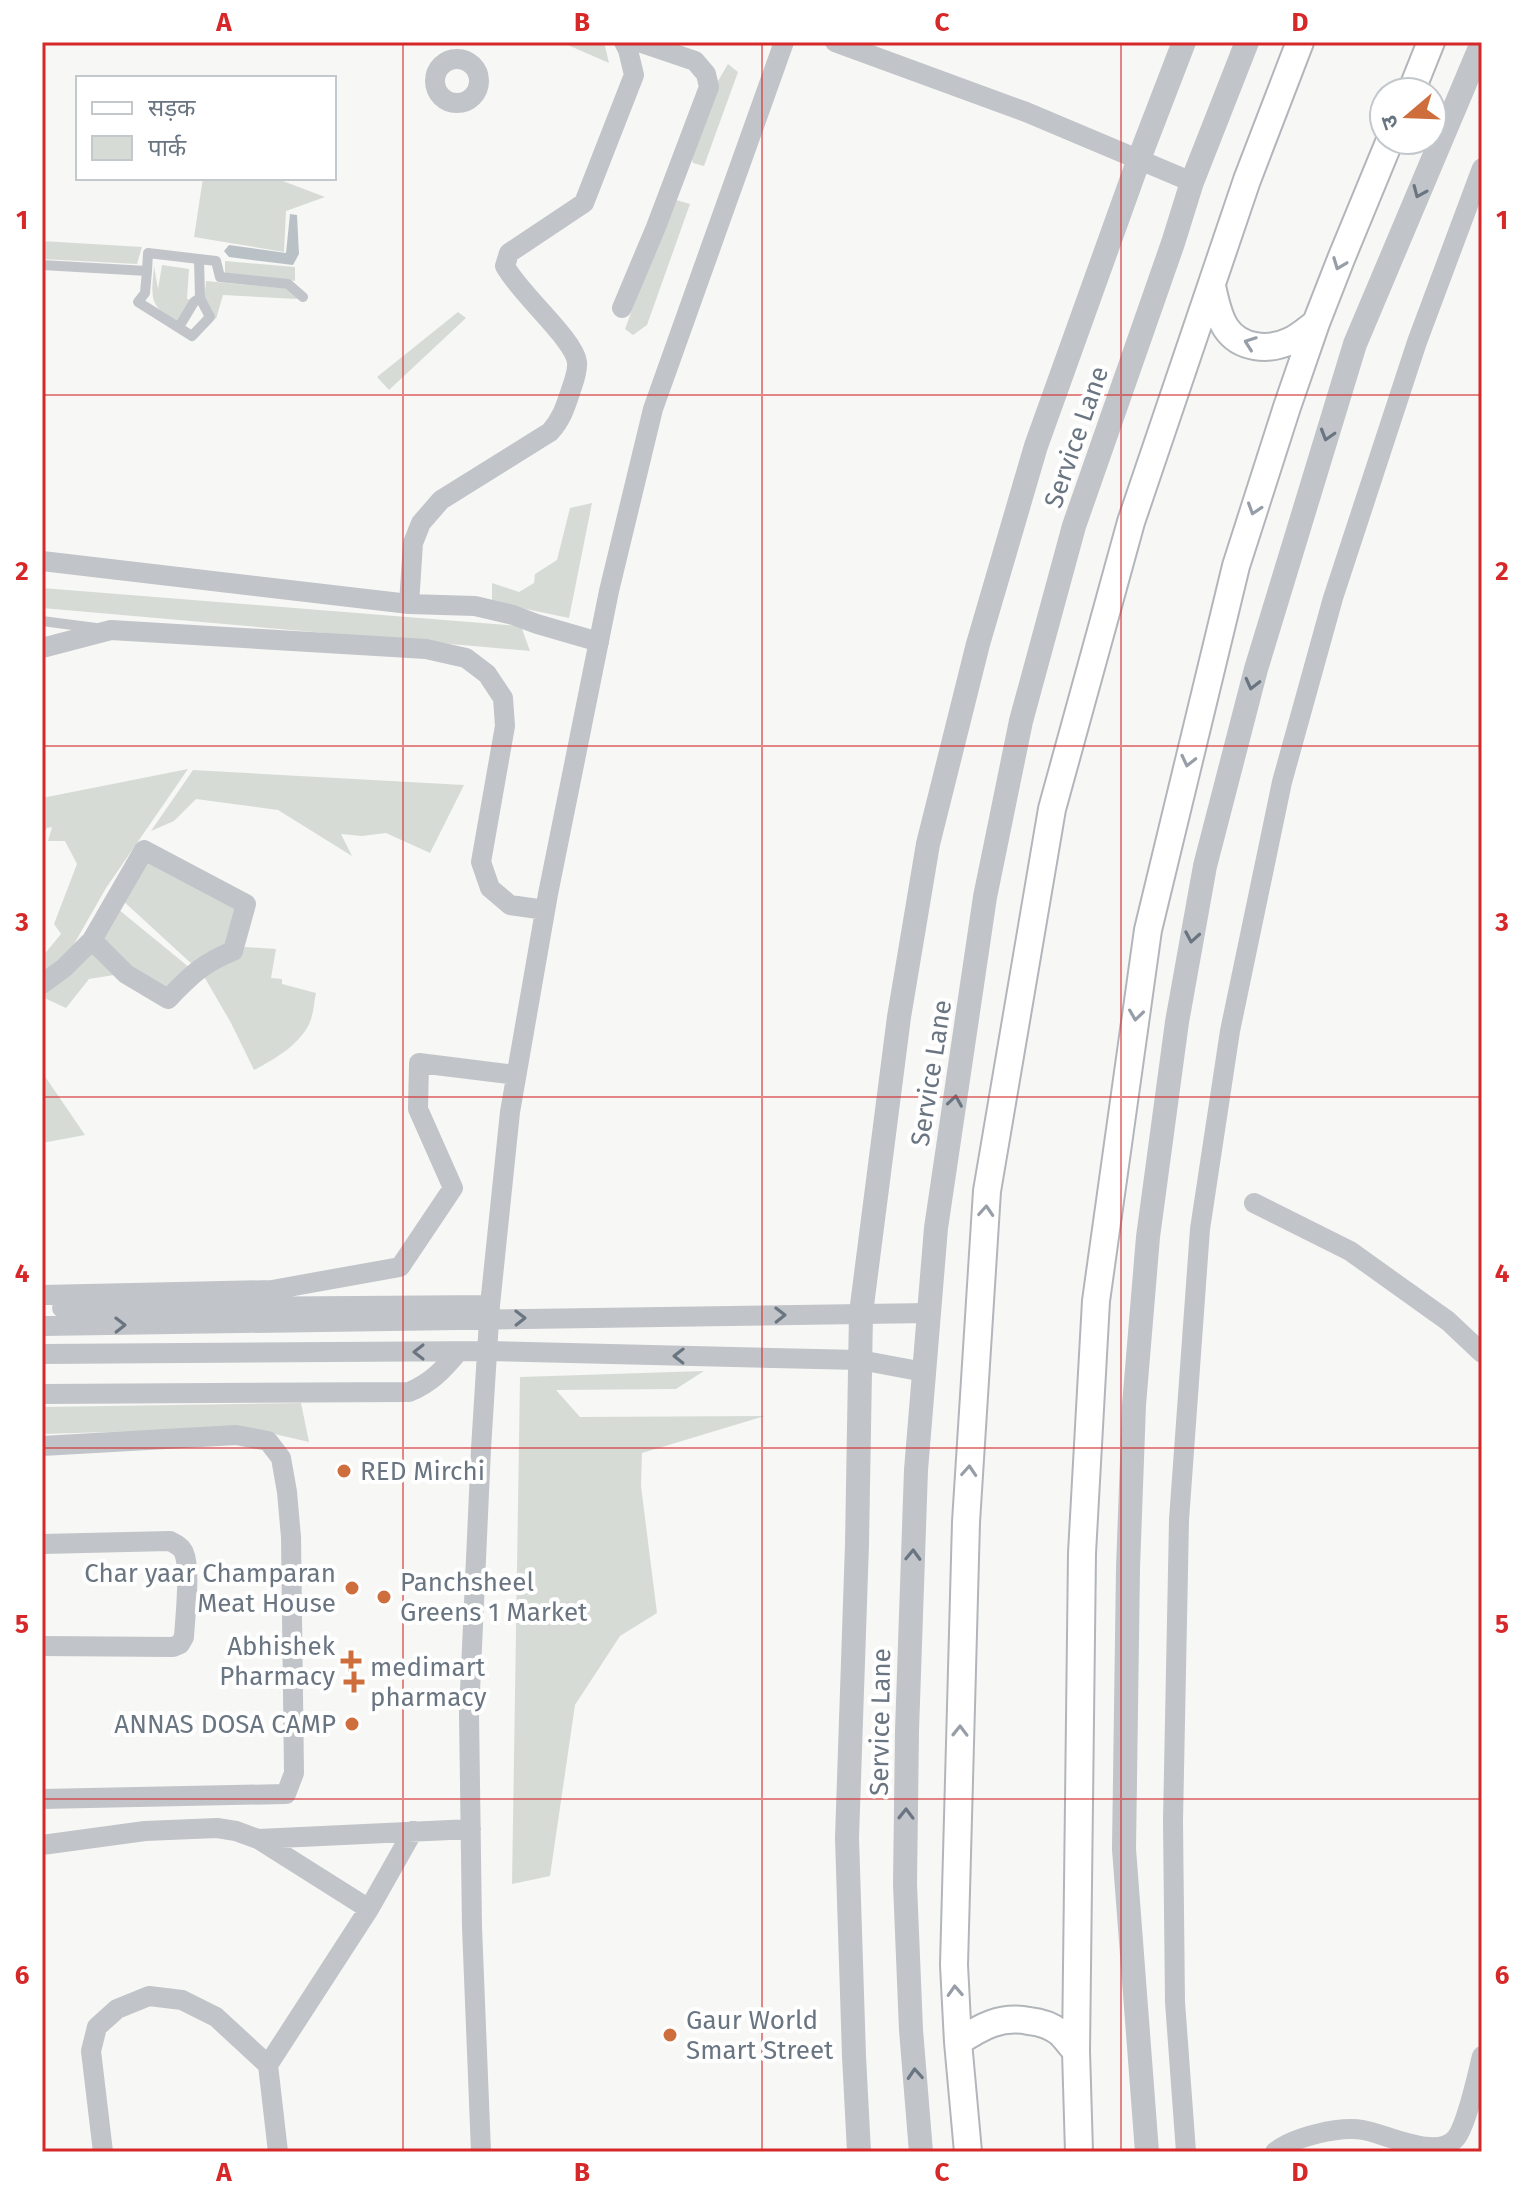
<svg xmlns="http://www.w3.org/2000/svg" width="1524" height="2194" viewBox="0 0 1524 2194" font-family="'Fira Sans','Noto Sans Devanagari',sans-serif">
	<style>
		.green { fill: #d6dcd5 }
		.water { fill: #b9c1c6 }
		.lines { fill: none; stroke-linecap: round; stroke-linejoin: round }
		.secondary-casing { stroke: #b2b6ba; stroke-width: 30 }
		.service { stroke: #c1c4c8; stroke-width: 10 }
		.minor { stroke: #c1c4c8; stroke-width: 20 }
		.tertiary { stroke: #c1c4c8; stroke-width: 24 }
		.secondary { stroke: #fff; stroke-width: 26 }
		.oneway { stroke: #6a7582 }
		.oneway2 { stroke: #979ea8 }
		.grid { fill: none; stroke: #d62828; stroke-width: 2; stroke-opacity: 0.55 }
		.poi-dot { fill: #cf6e3d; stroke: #fff; stroke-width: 3 }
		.labels { text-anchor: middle; stroke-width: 8; stroke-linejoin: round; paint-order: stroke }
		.street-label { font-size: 26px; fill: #6a7582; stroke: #fff }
		.poi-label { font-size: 26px; fill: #6a7582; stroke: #fff; text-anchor: start }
		.neatline { fill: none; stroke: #d62828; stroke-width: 3 }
		.grid-label { font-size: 26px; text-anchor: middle; font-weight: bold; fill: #d62828 }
	</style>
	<rect width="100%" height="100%" fill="#f7f7f5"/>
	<path class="green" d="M561,42H597L605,46L609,63Z
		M728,64L738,72L704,166L693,163L690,152L715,86Z
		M203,178H275L325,197L286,211L284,252L194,237Z
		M673,199L690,204L647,325L633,335L625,329Z
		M42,241L142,247L137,264L42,259Z
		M225,261L295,267V281L225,273Z
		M162,265L189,269L187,299L192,300L178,324C149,305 151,300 154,266L158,289Z
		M206,281L291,289L297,299L223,295L216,319L204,301Z
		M458,312L466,318L389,390L377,377Z
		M592,503L569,618L492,602V583L519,592L534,583L535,574L557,560L570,508Z
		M42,588L521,626L530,651L42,608Z
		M188,769L106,888L62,965L42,976V957L61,934L54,924L77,864L65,841H48L52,827L47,828L42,837V798Z
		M193,770L464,785L430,853L386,833L362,836L341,834L352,856L278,810L196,799L174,821L151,831Z
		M143,853L244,908L226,950L194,966L121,899Z
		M118,909L190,968L168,995L133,974L100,935Z
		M95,947L120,974L89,979L66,1008L42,997V990Z
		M245,947L276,949L271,978L282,979V984L316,993C314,1001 314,1011 311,1019C303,1043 275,1059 254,1070L231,1023L202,973Z
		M42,1072L85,1135L42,1143Z
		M704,1371L676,1389L556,1390L580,1417L765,1416L642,1453L641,1486L657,1613L620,1636L575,1705L550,1876L512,1884L520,1377Z
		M301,1403L309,1442L249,1428L42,1434V1407Z"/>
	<path class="water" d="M290,214L297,215L299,254L293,265L229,257L224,251L229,245L286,253Z"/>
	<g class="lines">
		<defs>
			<path id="secondary" d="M1411,92L1431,42
				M1212,286C1215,300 1218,316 1226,328C1240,349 1269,351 1290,341C1299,337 1308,329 1316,323
				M958,2042C981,2027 1001,2015 1029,2021C1039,2022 1050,2025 1059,2032C1065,2037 1070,2045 1076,2051
				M968,2152L958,2042L954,1965L966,1522L987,1191L1052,809L1131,522L1247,180L1300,42
				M1079,2152L1076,2051L1082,1553L1096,1301L1148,930L1236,566L1287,407L1316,323L1341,259L1390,140"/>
		</defs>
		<use href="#secondary" class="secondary-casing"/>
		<path class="service" d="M42,265L147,271L148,253L216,261L220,277L288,284L303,297
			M147,271L145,293L138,302L192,336L210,317L200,298L199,259
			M179,327L194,302L200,298
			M42,621L96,628"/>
		<path class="minor" d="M835,42L1026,112L1192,182
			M435 81a22 22 0 1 1 44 0a22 22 0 1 1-44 0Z
			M622,308L656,227L709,87L706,74L695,61L639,42
			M42,561L409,604L475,606L513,615L537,624L599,642
			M409,604L413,543L421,523L441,500L550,432C561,420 565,408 570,393C573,383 578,373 577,362C574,339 519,293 505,266L509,253L584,203L634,75L628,50L624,42
			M42,648L111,630L426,649L466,658L487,674L503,698L505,726L481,862L490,888L510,905L545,910
			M42,984L64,968L92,940L144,850L246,904L233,951C203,963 190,976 168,999L126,974L92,940
			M1254,1203L1350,1251L1448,1321L1482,1353
			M42,1295L272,1290L400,1267L453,1188L418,1109L419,1063L516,1075
			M62,1308L490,1305
			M42,1326L929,1313
			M42,1354L487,1351L860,1360L924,1372
			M42,1394L409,1392C431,1383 443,1370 458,1352
			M42,1446L236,1435L268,1441L281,1458L287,1492L291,1537L294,1773L286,1794L42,1799
			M42,1544L170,1541C176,1544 182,1547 184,1553C191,1569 185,1618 184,1637L180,1644L173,1647L42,1646
			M258,1839L471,1829
			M42,1845L145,1831L217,1828L236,1831L258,1839L369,1909
			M103,2152L91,2051L97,2027L117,2009L149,1996L182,2000L216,2017L268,2065
			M278,2152L268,2065L369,1909L413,1831
			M481,2152L472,1927L469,1713L481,1449L490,1305L510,1112L548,894L609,591L653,409L784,42
			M1186,2152L1175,2002L1173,1821L1179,1520L1200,1229L1230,1031L1282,782L1333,598L1417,342L1482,168
			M1275,2152C1293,2137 1339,2126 1363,2130C1387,2134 1437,2161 1456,2138C1467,2124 1477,2076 1482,2056"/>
		<path class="tertiary" d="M859,2152L854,2056L847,1838L857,1544L861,1313L899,1017L928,844L978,644L1036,446L1139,159L1184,42
			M921,2152L911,2030L905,1884L907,1731L916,1470L936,1228L985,897L1021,721L1074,526L1173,243L1192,182L1247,42
			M1147,2152L1124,1849L1128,1568L1134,1405L1148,1237L1177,1022L1205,866L1256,669L1355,344L1482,43"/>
		<use href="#secondary" class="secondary"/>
	</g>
	<defs><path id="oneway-chevron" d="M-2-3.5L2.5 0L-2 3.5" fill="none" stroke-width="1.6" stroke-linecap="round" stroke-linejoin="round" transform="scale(2)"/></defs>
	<g class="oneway">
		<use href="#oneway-chevron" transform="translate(1419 192) rotate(113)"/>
		<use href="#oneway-chevron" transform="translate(1327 435) rotate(107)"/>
		<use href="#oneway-chevron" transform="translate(1252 684) rotate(104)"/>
		<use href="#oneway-chevron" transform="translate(1192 937) rotate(100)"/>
		<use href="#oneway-chevron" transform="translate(955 1101) rotate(-81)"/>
		<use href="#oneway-chevron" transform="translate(780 1315) rotate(-1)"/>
		<use href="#oneway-chevron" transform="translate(520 1318) rotate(-1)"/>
		<use href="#oneway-chevron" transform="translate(120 1325) rotate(-1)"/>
		<use href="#oneway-chevron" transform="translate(419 1352) rotate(180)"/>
		<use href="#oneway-chevron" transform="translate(679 1356) rotate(-179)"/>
		<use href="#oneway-chevron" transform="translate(913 1555) rotate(-88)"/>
		<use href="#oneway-chevron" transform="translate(906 1814) rotate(-89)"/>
		<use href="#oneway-chevron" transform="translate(915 2074) rotate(-94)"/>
	</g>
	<g class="oneway2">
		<use href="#oneway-chevron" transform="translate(1339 264) rotate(111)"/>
		<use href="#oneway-chevron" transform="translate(1250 343) rotate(-160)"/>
		<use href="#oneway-chevron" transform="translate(1254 509) rotate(108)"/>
		<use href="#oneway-chevron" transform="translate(1188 761) rotate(103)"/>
		<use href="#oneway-chevron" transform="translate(1136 1015) rotate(98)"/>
		<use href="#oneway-chevron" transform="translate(986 1211) rotate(-86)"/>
		<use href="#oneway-chevron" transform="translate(969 1471) rotate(-86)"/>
		<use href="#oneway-chevron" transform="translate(960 1731) rotate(-89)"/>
		<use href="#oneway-chevron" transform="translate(955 1991) rotate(-93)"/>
	</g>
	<path class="grid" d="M403,42V2152M762,42V2152M1121,42V2152M42,395H1482M42,746H1482M42,1097H1482M42,1448H1482M42,1799H1482"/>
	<g class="poi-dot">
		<circle cx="344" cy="1471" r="8"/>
		<circle cx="352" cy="1588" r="8"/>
		<circle cx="384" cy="1597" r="8"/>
		<path d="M347 1649h8v8h8v8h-8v8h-8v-8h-8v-8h8z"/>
		<path d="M350 1670h8v8h8v8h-8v8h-8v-8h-8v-8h8z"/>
		<circle cx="352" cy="1724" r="8"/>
		<circle cx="670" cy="2035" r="8"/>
	</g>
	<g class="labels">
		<g class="street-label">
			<text transform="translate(1076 437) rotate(-71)" y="9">Service Lane</text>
			<text transform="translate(931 1073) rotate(-81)" y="9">Service Lane</text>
			<text transform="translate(880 1722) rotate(-89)" y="9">Service Lane</text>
		</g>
		<g class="poi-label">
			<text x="360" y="1480">RED Mirchi</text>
			<text x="336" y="1582" text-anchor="end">Char yaar Champaran<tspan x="336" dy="30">Meat House</tspan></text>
			<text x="400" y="1591">Panchsheel<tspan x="400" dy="30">Greens 1 Market</tspan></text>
			<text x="335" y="1655" text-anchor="end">Abhishek<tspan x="335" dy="30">Pharmacy</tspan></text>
			<text x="370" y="1676">medimart<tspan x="370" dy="30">pharmacy</tspan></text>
			<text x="336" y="1733" text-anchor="end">ANNAS DOSA CAMP</text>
			<text x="686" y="2029">Gaur World<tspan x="686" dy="30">Smart Street</tspan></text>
		</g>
	</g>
	<rect width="1524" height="2194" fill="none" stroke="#ffffff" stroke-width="88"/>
	<rect x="76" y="76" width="260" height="104" fill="#ffffff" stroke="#c3c8cd" stroke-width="2"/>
	<rect x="92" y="102" width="40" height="12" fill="#ffffff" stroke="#c3c8cd" stroke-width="2"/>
	<text x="148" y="116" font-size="24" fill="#6a7582">सड़क</text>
	<rect x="92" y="136" width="40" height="24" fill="#d6dcd5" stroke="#c3c8cd" stroke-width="2"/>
	<text x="148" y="156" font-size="24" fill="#6a7582">पार्क</text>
	<g transform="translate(1408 116) rotate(251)"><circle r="38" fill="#ffffff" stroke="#c3c8cd" stroke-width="2"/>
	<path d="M0-6L14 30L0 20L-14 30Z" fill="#cf6e3d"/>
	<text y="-12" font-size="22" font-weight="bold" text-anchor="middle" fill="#6a7582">उ</text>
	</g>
	<rect x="44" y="44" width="1436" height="2106" class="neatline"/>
	<g class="grid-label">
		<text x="224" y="31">A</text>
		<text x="582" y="31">B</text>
		<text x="942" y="31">C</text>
		<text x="1300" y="31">D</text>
		<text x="22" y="229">1</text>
		<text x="1502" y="229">1</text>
		<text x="22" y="580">2</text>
		<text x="1502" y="580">2</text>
		<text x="22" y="931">3</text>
		<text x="1502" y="931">3</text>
		<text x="22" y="1282">4</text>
		<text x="1502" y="1282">4</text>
		<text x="22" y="1633">5</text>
		<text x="1502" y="1633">5</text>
		<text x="22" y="1984">6</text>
		<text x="1502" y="1984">6</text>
		<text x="224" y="2181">A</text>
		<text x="582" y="2181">B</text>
		<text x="942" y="2181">C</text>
		<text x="1300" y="2181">D</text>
	</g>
</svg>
